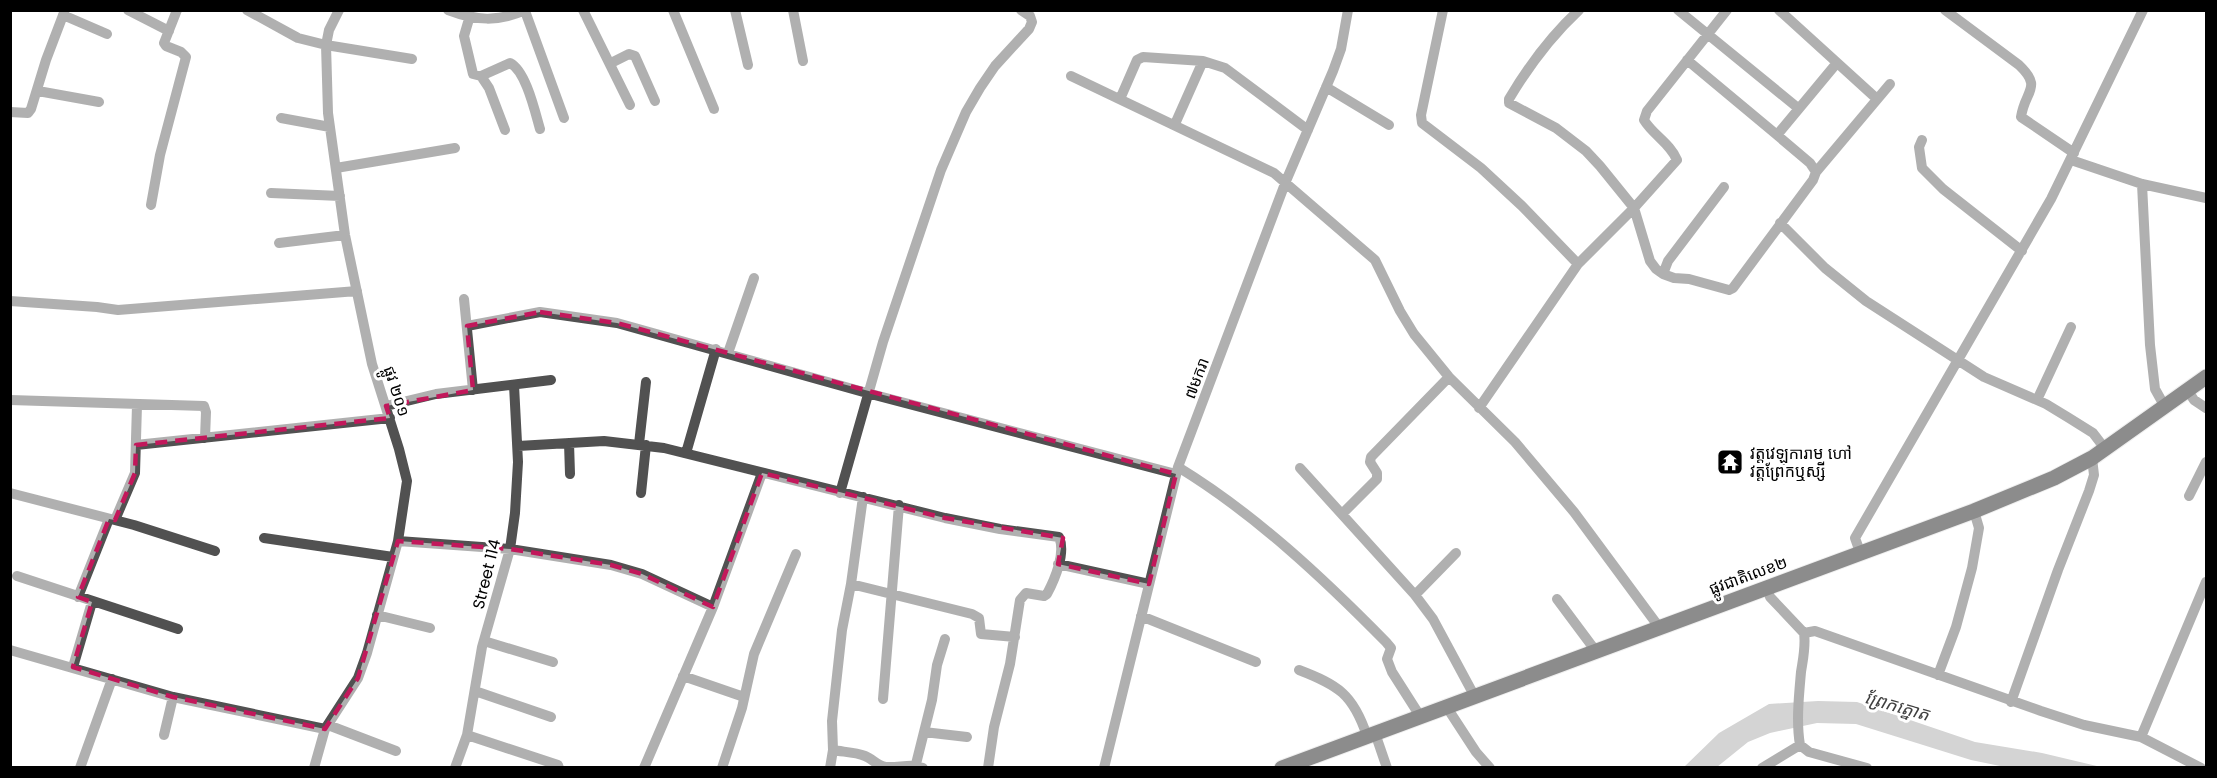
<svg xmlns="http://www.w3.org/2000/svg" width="2217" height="778" viewBox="0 0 2217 778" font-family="Poppins,'Noto Sans Khmer',sans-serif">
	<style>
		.water { fill: #9f9f9f }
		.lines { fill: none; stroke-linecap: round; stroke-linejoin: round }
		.highway-casing { stroke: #dbdbdb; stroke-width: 17 }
		.minor { stroke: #515151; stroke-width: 10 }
		.highway { stroke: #000; stroke-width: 15 }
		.marked { fill: none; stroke: #c2185b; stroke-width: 4.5; stroke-dasharray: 12 8; stroke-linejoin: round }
		.labels { text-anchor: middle; stroke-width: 6; stroke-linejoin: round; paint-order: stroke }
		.street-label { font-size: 16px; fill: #000; stroke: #fff }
		.poi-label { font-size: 16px; fill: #000; stroke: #fff; text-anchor: start }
		.water-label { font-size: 18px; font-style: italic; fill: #404040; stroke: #fff }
	</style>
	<rect width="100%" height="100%" fill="#fff"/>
	<path class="water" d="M1818,701L1857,702L1975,742L2042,753L2101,767H2005L1971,760L1856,724L1817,723L1770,733L1748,742L1717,767L1683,768L1719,733L1769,704Z"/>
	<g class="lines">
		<defs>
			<path id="highway" d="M1282,768L1974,511L2054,478L2092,458L2206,377"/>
		</defs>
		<use href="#highway" class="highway-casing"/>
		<path class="minor" d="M128,10L169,31
			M247,10L298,38L326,45L412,59
			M448,10C477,21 497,22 526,10
			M583,10L630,105
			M673,10L714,109
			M735,10L748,65
			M793,10L803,61
			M1443,10L1421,115L1422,123L1481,168L1522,206L1578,264
			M1579,10C1551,36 1528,67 1509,99V103L1556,128L1586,151L1600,166L1634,208L1650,261L1656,269L1663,274L1674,278L1689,279L1729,290L1733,288L1813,180L1816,172L1890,84
			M1678,10L1798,108
			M1779,10L1877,99
			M1945,10L2019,65C2043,88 2025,90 2021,117L2074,153
			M525,11L564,118
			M63,15L107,34
			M469,19L464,36L473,74L481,76L489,88L505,130
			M1687,60L1777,135L1810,163L1816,172
			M611,63L629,54L635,56L655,101
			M481,76L510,63C526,71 535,112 540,129
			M1071,76L1274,173L1375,260L1400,311L1414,334L1449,377L1515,442L1574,512L1659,627
			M1326,87L1389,125
			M38,91L99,102
			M1120,99L1137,60L1143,57L1203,61
			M10,112L28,113L31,109L46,60L65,10
			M281,118L330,127
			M1175,124L1203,61L1225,68L1308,130
			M1777,135L1836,64
			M1922,140L1919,147L1922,168L1943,189L2022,251
			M2071,160L2142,184L2206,198
			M336,168L455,148
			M2142,184L2150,345L2155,389L2165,407
			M271,193L340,196
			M151,205L160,155L186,57L181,52L166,46L164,43L177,10
			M1780,223L1825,268L1866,301L1984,377L2046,404L2069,418L2093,433L2106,450
			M279,243L345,235
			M1663,274L1668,261L1724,187
			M464,299L473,390
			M10,301L97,307L118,310L357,291
			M467,326L540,312L617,323L867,393L1176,474
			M728,353L754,278
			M2188,391L2194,400L2206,408
			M10,400L204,406L206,412L205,438
			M2037,400L2071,327
			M386,406L436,394L551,380
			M1479,408L1578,264L1634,208L1677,160C1670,143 1653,135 1644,120L1647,111L1727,10
			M569,443L570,474
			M639,444L646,382
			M136,445L390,418
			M518,446L604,441L664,448L945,518L1000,529L1059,537C1066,553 1055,579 1047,594L1044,596L1026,593L1020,600L1010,664L994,727L988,768
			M686,453L716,349
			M1178,467C1255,514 1323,578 1386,642L1391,648L1387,659L1392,672L1420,716
			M1300,468L1415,595L1433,619L1475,697
			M10,493L134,525L215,551
			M641,493L646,445
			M840,493L883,342L941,170L966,112L980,88L995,66L1029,29L1032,22L1030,16L1021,10
			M2189,496L2206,462
			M1342,514L1377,479V473L1370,462L1371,457L1449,377
			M115,520L135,473L137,405
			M264,538L393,557
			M398,541L510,549L611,565L642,574L713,607
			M1860,552L1855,538L2051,199L2143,10
			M1058,564L1149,584
			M17,576L178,629
			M851,584L972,614L979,618L981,634L1015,637
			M1415,595L1456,553
			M78,597L109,519
			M1557,599L1595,650
			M377,615L430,628
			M1141,616L1256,662
			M1804,633L1815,631L2041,711L2084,725L2141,737L2201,768
			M484,641L553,662
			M10,650L173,697L325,729
			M73,667L92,602
			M1299,670C1338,685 1353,694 1367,736
			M1938,675L1956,627L1972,568L1979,528L1974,511
			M683,676L744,697
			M475,691L551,717
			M883,699L899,505
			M2011,702L2058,570L2089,491L2094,475L2092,458
			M1446,706L1476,752L1490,768
			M328,725L396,751
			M924,732L967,737
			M1375,733L1387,768
			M164,735L173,697
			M467,735L558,765L559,768
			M2141,737L2206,582
			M1800,745L1809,752L1867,768
			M833,750C843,752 855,752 865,756C873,759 877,766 886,767C899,768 912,763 923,768
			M916,764L932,700L937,665L945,639
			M80,768L112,679
			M314,768L325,729L358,678L367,653L398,541L407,481L399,449L372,364L345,235L328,113L326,45L329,30L339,10
			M455,768L467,735L482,647L510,549L515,513L518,462L514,385
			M644,768L713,607L762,473
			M722,768L742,708L754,654L796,554
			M830,768L833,750L832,721L842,630L851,584L863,497
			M1104,768L1178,467L1286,181L1333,71L1341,49L1348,10
			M1762,768L1800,745C1796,722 1799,695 1801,672C1803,659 1806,646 1804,633L1770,597L1767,588"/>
		<use href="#highway" class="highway"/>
	</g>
	<path d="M0 0H2217V778H0ZM540,312L617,323L1176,474L1149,584L1058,564L1063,538L945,518L762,473L713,607L642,574L611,565L510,549L398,541L358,678L325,729L173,697L73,667L92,602L78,597L109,519L115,520L135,473L136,445L390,418L386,406L473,390L467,326Z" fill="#fff" fill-opacity=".55" fill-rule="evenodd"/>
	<path class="marked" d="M540,312L617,323L1176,474L1149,584L1058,564L1063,538L945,518L762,473L713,607L642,574L611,565L510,549L398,541L358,678L325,729L173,697L73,667L92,602L78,597L109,519L115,520L135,473L136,445L390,418L386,406L473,390L467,326Z"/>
	<defs>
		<symbol id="temple-square" viewBox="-11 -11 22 22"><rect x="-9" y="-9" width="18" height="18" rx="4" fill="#000" stroke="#fff"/><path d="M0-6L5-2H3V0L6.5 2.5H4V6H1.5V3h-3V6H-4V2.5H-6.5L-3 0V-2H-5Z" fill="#fff"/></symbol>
	</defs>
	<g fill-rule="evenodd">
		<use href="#temple-square" x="1715" y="447" width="30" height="30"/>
	</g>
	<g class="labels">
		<g class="street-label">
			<text transform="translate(1196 378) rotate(-69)" y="6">៧មករា</text>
			<text transform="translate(397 391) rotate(72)" y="6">ផ្លូវ ២០១</text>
			<text transform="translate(486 574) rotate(-76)" y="6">Street 114</text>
			<text transform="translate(1748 575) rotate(-20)" y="6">ផ្លូវជាតិលេខ២</text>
		</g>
		<g class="poi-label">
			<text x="1750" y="459">វត្តវេឡុការាម ហៅ<tspan x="1750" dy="18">វត្តព្រែកឬស្សី</tspan></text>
		</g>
		<g class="water-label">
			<text transform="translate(1897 706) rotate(16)" y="6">ព្រែកត្នោត</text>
		</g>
	</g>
	<rect width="2217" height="778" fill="none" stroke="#000000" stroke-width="24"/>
</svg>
